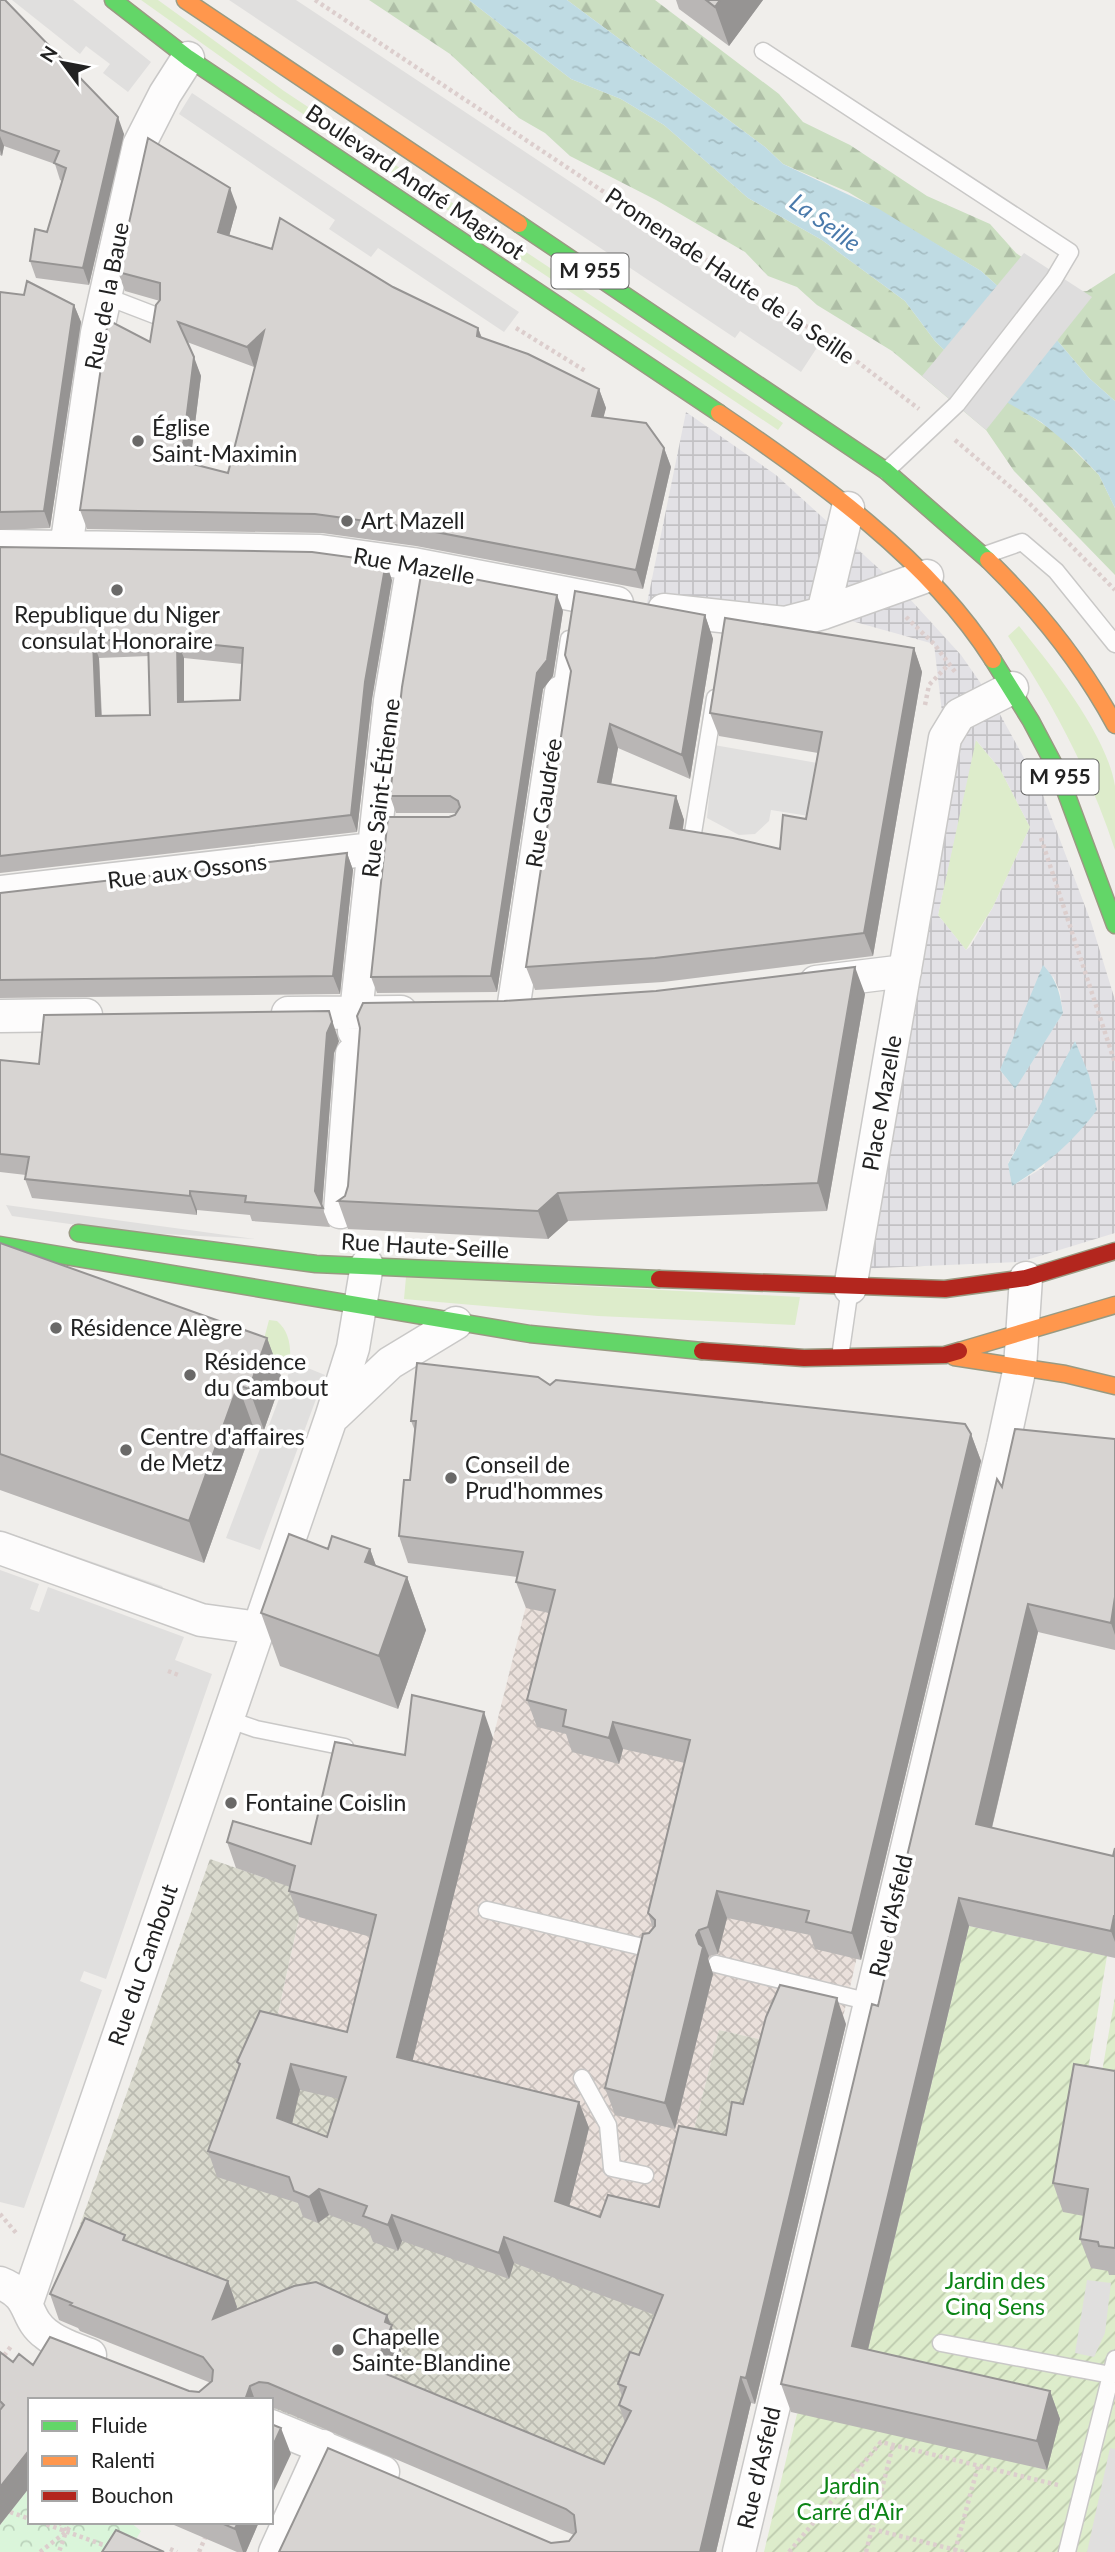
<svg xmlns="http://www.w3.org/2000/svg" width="1115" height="2552" viewBox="0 0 1115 2552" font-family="Lato,sans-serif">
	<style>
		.military { fill: url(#military-cross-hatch) }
		.construction { fill: url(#construction-cross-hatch) }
		.grass { fill: #ddeccb }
		.forest { fill: url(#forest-firs) }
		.park { fill: url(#park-crowns) }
		.garden { fill: url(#garden-furrows) }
		.parking { fill: #e0dfde }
		.plaza { fill: url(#plaza-grid); fill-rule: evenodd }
		.water { fill: url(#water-ripples) }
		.pier { fill: #dedddd }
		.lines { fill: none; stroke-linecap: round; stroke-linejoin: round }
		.lane-casing { stroke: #c9c8c7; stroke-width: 19 }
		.street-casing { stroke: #c9c8c7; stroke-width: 35 }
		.fast-casing { stroke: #999a82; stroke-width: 19 }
		.slow-casing { stroke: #999a82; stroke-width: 19 }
		.jam-casing { stroke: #999a82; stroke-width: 19 }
		.path { stroke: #dccecd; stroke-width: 4.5; stroke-dasharray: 3.5 3.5; stroke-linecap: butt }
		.lane { stroke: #fdfcfc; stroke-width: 16 }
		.street { stroke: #fdfcfc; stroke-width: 32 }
		.fast { stroke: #63d668; stroke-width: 16 }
		.slow { stroke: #ff974d; stroke-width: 16 }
		.jam { stroke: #b3261e; stroke-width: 16 }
		.wall { fill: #b9b6b5; fill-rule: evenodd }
		.shaded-wall { fill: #969493 }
		.building { fill: #d7d4d2; stroke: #969493; stroke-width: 2; fill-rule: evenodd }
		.poi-dot { fill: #6a6968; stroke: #fff; stroke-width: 2.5 }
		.labels { text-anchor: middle; stroke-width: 7; stroke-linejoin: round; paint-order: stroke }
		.shield { fill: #fff; stroke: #646464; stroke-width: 2 }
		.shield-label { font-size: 21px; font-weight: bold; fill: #222 }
		.street-label { font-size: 23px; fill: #222; stroke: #fff }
		.poi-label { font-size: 23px; fill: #222; stroke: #fff; text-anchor: start }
		.park-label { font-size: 23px; fill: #0c8416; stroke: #fff }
		.water-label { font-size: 24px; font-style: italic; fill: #4a7aab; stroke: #fff }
	</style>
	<defs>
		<pattern id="military-cross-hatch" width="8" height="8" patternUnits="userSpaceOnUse" patternTransform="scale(1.75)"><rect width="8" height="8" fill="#eae0db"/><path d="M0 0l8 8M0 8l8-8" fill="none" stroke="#c8c0bc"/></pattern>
		<pattern id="construction-cross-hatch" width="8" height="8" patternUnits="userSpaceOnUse" patternTransform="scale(1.75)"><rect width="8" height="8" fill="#d9d9cd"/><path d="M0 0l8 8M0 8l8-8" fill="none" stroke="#babab0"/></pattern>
		<pattern id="forest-firs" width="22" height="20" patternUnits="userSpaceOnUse" patternTransform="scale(1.75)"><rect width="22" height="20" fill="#cbdec1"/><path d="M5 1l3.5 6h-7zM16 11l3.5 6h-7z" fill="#aebea6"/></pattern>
		<pattern id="park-crowns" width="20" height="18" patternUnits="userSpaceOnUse" patternTransform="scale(1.75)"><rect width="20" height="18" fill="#daf5da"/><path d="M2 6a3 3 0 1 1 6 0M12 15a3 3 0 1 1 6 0" fill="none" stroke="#bbd2bb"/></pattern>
		<pattern id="garden-furrows" width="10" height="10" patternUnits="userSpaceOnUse" patternTransform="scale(1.75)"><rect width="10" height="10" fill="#ddeccb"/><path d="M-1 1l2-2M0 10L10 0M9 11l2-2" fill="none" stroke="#bdcaae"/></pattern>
		<pattern id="plaza-grid" width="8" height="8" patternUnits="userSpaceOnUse" patternTransform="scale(1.75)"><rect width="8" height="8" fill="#e2e1e5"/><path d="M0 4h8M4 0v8" fill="none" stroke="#c2c1c4"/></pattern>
		<pattern id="water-ripples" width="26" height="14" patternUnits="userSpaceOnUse" patternTransform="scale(1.75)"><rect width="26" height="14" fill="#bfdbe3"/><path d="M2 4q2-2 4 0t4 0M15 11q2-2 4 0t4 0" fill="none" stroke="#a4bcc2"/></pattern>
	</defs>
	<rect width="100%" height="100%" fill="#f0eeeb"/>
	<path class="military" d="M533,1578L863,1931L834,2056L719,2030L668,2233L432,2176L276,2023L307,1882L493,1738Z"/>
	<path class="construction" d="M210,1859L268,1879L307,1882L276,2022L432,2176L668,2233L719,2030L834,2056L715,2552H622L271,2407V2400L134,2261L76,2236Z"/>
	<path class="grass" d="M141,0H158L284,91L783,423L778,430L279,98Z
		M1019,626C1051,665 1107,735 1115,786C1115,806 1115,830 1115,850C1090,773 1053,704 1008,636Z
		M975,739L1000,769L1030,827L993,907L966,950L938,915Z
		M406,1277L800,1297L795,1325L598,1316L404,1299Z
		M269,1320L277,1321C289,1331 291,1346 290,1360L275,1361L260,1354Z"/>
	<path class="forest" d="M369,0H469L571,79L621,99L664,125L748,198L822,240L905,301L935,341L984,389L1015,405L1058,434L1099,475L1115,508V575L1014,471L986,430L892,351L817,305L797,287L768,276L745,252L656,200L570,156L545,133L519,118L450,54Z
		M567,0H655L779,94L803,122L850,145L927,196L990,224L1016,253L1073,293L1087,291L1115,273V401L1089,378L1056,339L981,271L848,192L783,164L765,147Z"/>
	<path class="park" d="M30,2487V2522H130L141,2531L128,2552H0V2525Z"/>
	<path class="garden" d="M969,1926L1107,1956L1077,2136L1098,2095L1115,1997V2552H764L797,2414L862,2374Z"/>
	<path class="parking" d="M12,0H73L151,62L128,92L103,73L110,64L86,46L80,54Z
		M229,0H296L818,346L801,372L740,331L735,338Z
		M192,93L519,312L504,332L378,248L371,257L329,229L335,220L179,114Z
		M714,745L823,764L815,817L771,810L769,821L755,834L739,835L707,818Z
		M6,1205L255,1239L128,1232L12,1216Z
		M293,1362L325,1375L260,1550L226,1538Z
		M0,1530L162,1586L169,1599L0,1540Z
		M0,1570L39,1584L30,1609L39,1612L48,1587L184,1637L175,1660L212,1674L106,1979L84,1971L80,1981L102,1990L24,2208L0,2202Z
		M1087,2280L1111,2283L1105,2333L1094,2357L1075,2353Z
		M1110,2448L1115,2449V2552H1087Z"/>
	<path class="plaza" d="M686,412L776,475L898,586L961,655L991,698L1040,787L1091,922L1115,1000V1233L1020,1262L854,1269L945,738L934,644L823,613L646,608ZM976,740L1000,769L1030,827L993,907L970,947L966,950L938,915ZM1053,976L1060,992L1063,1013L1014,1088L1000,1070ZM1076,1041L1044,1167L1012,1186L1008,1163Z"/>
	<path class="water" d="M469,0H567L765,147L783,164L879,209L981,271L1056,339L1089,378L1115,401V508L1099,475L1076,451L1041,422L984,389L935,341L905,301L822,240L748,198L664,125L621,99L571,79Z
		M1043,965C1057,980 1060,993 1063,1013L1015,1089L1000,1070Z
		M1075,1041L1089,1075L1097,1110C1073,1142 1046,1165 1012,1186L1008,1164Z"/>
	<path class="pier" d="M1024,253L1092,297L986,430L922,376Z"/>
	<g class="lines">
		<defs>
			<path id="lane" d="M763,51L1070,252L1054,279L957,404L886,471
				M105,296L157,316
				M985,555L1022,542L1056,571L1115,644
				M561,692L569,639
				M693,833L715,698
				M840,1357L850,1288
				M227,1719L256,1729L345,1747
				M487,1910L655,1950
				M716,1964L870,2002
				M582,2078L608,2125L612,2168L645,2175
				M941,2343L1111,2375
				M1067,2552L1115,2359"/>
			<path id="street" d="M0,546L320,551L413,564L617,603
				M66,548L97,333L139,145L165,94L188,58
				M664,610L785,623L823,613L927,576
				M823,613L848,508
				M0,892L373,849
				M816,982L905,971
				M513,1010L561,692
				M288,1013L401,1012
				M0,1016L86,1015
				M354,1031L390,701L413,564
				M340,1212L352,1054
				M850,1288L945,738L959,715L1012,688
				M335,1415L390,1363L456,1323
				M0,1548L201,1620L259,1628
				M0,2283C34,2296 23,2317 46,2334C58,2344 75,2349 90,2355
				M27,2302L331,1418L353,1348L367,1265
				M271,2426L383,2472
				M275,2552L323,2446
				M739,2552L1003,1446L1020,1367L1026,1278"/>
			<path id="fast" d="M113,0L188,58L719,413
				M519,224L886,471L988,560
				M993,660L1031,721L1059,774L1115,925
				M78,1233L316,1264L659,1279
				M0,1245L530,1334L702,1351"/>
			<path id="slow" d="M185,0L519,224
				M719,413C818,480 929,559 993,660
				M988,560C1039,610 1081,662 1115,725
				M959,1351L1115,1305
				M954,1357L1065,1374L1115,1386"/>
			<path id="jam" d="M659,1279L945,1289L1026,1278L1115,1251
				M702,1351L804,1358L945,1355L959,1351"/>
		</defs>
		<use href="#lane" class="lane-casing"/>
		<use href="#street" class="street-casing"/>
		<use href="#fast" class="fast-casing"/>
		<use href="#slow" class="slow-casing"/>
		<use href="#jam" class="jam-casing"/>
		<path class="path" d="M315,0L842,350L919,409
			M516,328L587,372
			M955,440L1028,502L1115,590
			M906,617L934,644L956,673
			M925,705L929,685L948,665
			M1041,838L1115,1063
			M168,1671L181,1676
			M0,2214L17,2234
			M0,2361L12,2345
			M10,2512L30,2519
			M40,2522L112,2548
			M60,2522L66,2532L73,2522
			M872,2529L964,2552
			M170,2549L177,2552
			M955,2551L978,2466
			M40,2552L66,2532L59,2552
			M199,2552L205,2538
			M789,2552L881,2442L1058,2485
			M866,2552L893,2445"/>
		<use href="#lane" class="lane"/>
		<use href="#street" class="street"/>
		<use href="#fast" class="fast"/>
		<use href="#slow" class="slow"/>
		<use href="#jam" class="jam"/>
	</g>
	<path class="wall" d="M0,0L124,134L89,285L36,278L30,261L47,232L62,181L60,180L55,164L4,146L2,156L0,155Z
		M676,0H763L729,46L679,9Z
		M237,207L229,236L393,287L478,328L482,338L599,389L606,408L603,417L664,448L671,467L643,589L416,546L322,533L87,529L80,510L150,342L160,301L125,291L118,272ZM187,342L254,367L256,365L228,473L190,463L201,376Z
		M0,292L74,305L81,322L50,528L0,530Z
		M0,547L392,580L372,699L357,832L0,873ZM149,656L150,715L102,716L99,658ZM184,658L242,664L240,700L184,702Z
		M563,611L553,676L543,689L497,992L377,993L371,977L449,817L455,815L456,813H396L390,796Z
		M705,615L713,639L690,779L618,748L611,785L676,796L684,820L683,830L780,849L806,819L818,753L719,736L710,713L914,648L922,672L873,956L663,982L535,990L526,967L571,671Z
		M347,853L353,870L340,994L0,998V893Z
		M865,994L827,1211L568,1221L548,1239L348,1229L338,1201L345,1196L348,1186L504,1001Z
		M339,1041L334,1053L322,1207L330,1227L252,1221L250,1215L197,1210V1215L32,1198L25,1179L26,1175L0,1172V1060L39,1064Z
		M0,1243L267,1338L282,1379L264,1430L253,1426L204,1563L0,1490Z
		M550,1385L971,1434L981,1461L861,1960L815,1949L810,1935L727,1918L718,1954L709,1956L708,1959L713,1974L675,2129L615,2115L605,2088L649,1933L653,1928L648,1913L685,1763L623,1749L619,1764L572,1752L566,1734L537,1727L527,1700L549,1613L526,1608L516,1582L517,1577L408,1563L399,1536L410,1480L415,1431L411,1421Z
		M1115,1439V1650L1038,1632L992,1828L1113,1856L1115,1848V1958L969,1926L868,2350L1050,2391L1060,2419L1047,2470L791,2412L781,2384L878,2006L891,1950L887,1940L1002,1487Z
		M328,1549H370L376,1566L407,1577L426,1630L398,1709L280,1666L261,1613Z
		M493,1738L412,2061L579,2102L589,2128L569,2206L600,2217L659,2207L726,2135L743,2104L846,2024L755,2404L751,2403L716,2552H279L551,2543L569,2541L574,2535L278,2409L271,2408V2400H30L0,2525V2352L13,2362L189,2391L199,2392L211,2383L80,2331L78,2328L59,2320L50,2294L128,2242L228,2281L237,2307L236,2309L387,2315L401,2351L391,2376L604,2464L625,2423L619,2405L622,2397L618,2384L639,2355L655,2315L514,2263L509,2279L402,2241L398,2251L373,2242L368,2229L329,2215L318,2223L303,2217L298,2203L217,2177L208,2151L239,2067L237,2062L347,2032L371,1937L299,1917L289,1891L290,1887L236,1868L227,1842L311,1844L405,1755ZM300,2090L339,2099L327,2137L292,2124Z
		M1115,2071V2275H1109L1108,2271L1091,2268L1080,2239L1084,2216L1063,2212L1053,2183Z
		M167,2522H259L246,2552H237Z"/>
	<path class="shaded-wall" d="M720,0H763L729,46L715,7Z
		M118,117L124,134L89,285L83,268Z
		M0,136L4,146L2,156L0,150Z
		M230,188L237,207L225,251L218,232Z
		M74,305L81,322L50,528L44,511Z
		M478,328L485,347L477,336Z
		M264,331L271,350L254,367L247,347Z
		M194,357L201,376L188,480L181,461Z
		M599,389L606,408L599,435L592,416Z
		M664,448L671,467L643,589L636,570Z
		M386,562L392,580L372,699L357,832L351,815L365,682Z
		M557,595L563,611L553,676L543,689L497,992L491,976L537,673Z
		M705,615L713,639L690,779L682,755Z
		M93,641L99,658L102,733L96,716Z
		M177,641L184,658V719L178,702Z
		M914,648L922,672L873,956L864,933Z
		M610,724L618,748L607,806L598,782Z
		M676,796L684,820L679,852L670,828Z
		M347,853L353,870L340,994L333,976Z
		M855,967L865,994L827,1211L818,1183Z
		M329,1011L339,1041L334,1053L322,1208L315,1191Z
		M190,1191L197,1210V1215L190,1196Z
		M558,1193L568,1221L548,1239L538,1211Z
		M267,1338L282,1379L264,1430L249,1389Z
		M238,1385L253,1426L204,1563L189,1521Z
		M971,1434L981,1461L861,1960L852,1933Z
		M370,1549L389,1602L365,1562Z
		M407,1577L426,1630L398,1709L379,1656Z
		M1115,1597V1635L1111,1623Z
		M1028,1604L1038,1632L986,1852L976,1824Z
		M484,1712L493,1738L407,2083L397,2057Z
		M613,1722L623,1749L619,1764L609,1738Z
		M717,1891L727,1918L718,1954L708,1927Z
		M959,1898L969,1926L862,2374L852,2346Z
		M1114,1916L1115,1919V1942L1111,1931Z
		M699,1930L709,1956L708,1959L713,1974L675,2129L665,2103L696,1935Z
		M837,1998L846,2024L755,2404L746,2378Z
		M291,2064L300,2090L287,2145L277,2118Z
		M579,2102L589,2128L564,2227L555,2201Z
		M319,2189L329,2215L318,2223L309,2197Z
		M392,2215L402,2241L398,2251L388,2225Z
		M504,2237L514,2263L509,2279L499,2253Z
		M228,2281L237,2307L222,2345L213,2319Z
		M387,2315L401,2351L383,2395L374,2369Z
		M741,2377L751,2403L716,2552H700Z
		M250,2386L255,2400H245Z
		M1050,2391L1060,2419L1047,2470L1037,2441Z
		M281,2428L291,2454L271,2497V2450Z
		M30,2449V2487L0,2525V2487Z
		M238,2522H259L246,2552H243L235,2529Z"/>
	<path class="building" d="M0,0H5L118,117L83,268L30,261L35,229L47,232L66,168L54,163L59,151L0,130Z
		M706,0H720L715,7Z
		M148,138L230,188L218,232L272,249L280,218L393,287L478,328L477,336L528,354L599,389L592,416L646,423L664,448L636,570L409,527L315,514L80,510L108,320L150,342L156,305L160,300V283L118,272ZM178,322L247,347L264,331L228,473L181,461L194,357Z
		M27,281L74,305L44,511L0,512V292L24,295Z
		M0,547L312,552L386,562L365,682L351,815L0,856ZM148,638L150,715L96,716L93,641ZM177,641L243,648L240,700L178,702Z
		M422,569L557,595L547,660L537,673L491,976L371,977L388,817H449L455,815L460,807L458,801L450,796H390L402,687Z
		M575,591L705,615L682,755L610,724L598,782L676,796L670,828L733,838L780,849L783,815L806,819L822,732L710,713L725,618L914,648L864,933L655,958L526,967L571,671L565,655Z
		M347,853L333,976L0,980V893Z
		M855,967L818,1183L558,1193L538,1211L338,1201L345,1196L348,1186L360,1028L357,1016L363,1003L504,1001L656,991Z
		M329,1011L332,1022L327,1033L315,1191L323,1208L245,1202L246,1196L190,1191V1196L25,1179L29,1157L0,1154V1060L39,1064L44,1015Z
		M0,1243L267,1338L249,1389L238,1385L189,1521L0,1454Z
		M417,1363L538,1377L550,1385L556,1380L965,1424L971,1434L852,1933L806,1922L809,1911L717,1891L708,1927L699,1930L696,1935L699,1944L703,1947L665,2103L605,2088L643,1934L649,1933L655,1926V1920L648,1913L690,1740L613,1722L609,1738L563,1726L566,1710L527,1700L555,1590L516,1582L523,1552L399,1536L404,1480H410L416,1421H411Z
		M1015,1429L1115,1439V1597L1111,1623L1028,1604L976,1824L1113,1856L1115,1848V1916H1114L1111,1931L959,1898L852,2346L1050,2391L1037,2441L781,2384L872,2004L878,2006L893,1941L887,1940L997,1479L1002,1487Z
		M289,1534L328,1549L332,1536L370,1549L365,1562L407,1577L379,1656L261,1613Z
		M412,1695L484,1712L397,2057L579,2102L555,2201L600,2217L608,2195L659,2207L679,2126L726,2135L732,2102L743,2104L766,2017L780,1985L837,1998L746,2378L741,2377L700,2552H279L328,2448L551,2543L569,2541L576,2532L574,2515L566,2509L268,2383L259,2382L250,2386L245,2400H30V2449L0,2487V2410L4,2405L0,2401V2352L13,2362L19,2354L33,2365L50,2337L189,2391L199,2392L212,2381L213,2370L203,2357L70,2305L72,2303L50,2294L85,2218L125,2235L123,2240L228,2281L213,2319L294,2286L316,2282L387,2315L385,2322L392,2325L374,2369L604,2464L631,2411L619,2405L626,2387L618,2384L630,2352L639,2355L663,2295L504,2237L499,2253L392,2215L388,2225L363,2216L367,2206L319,2189L309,2197L294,2191L289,2177L208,2151L240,2064L237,2062L260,2011L347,2032L376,1915L289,1891L295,1866L227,1842L233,1821L311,1844L335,1742L405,1755ZM291,2064L346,2077L327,2137L277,2118Z
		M1074,2064L1115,2071V2248L1099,2246L1098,2242L1080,2239L1088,2189L1053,2183Z
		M271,2424L281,2428L271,2450Z
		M219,2522H238L235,2529Z
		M116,2530L164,2552H102Z"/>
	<g class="poi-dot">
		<circle cx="138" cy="441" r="7"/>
		<circle cx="347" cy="521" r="7"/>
		<circle cx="117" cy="590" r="7"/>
		<circle cx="56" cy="1328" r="7"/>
		<circle cx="190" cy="1375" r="7"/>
		<circle cx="126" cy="1450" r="7"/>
		<circle cx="451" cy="1478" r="7"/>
		<circle cx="231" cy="1803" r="7"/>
		<circle cx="338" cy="2350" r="7"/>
	</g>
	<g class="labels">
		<g class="shield">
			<rect x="551.5" y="253.5" width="77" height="35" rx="5"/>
			<rect x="1021.5" y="759.5" width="77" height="35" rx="5"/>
		</g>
		<g class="shield-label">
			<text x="590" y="278">M 955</text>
			<text x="1060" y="784">M 955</text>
		</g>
		<g class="street-label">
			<text transform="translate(415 182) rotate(34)" y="8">Boulevard André Maginot</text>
			<text transform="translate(730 276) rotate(34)" y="8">Promenade Haute de la Seille</text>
			<text transform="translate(107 296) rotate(-79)" y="8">Rue de la Baue</text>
			<text transform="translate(414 566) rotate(10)" y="8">Rue Mazelle</text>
			<text transform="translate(381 788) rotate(-83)" y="8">Rue Saint-Étienne</text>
			<text transform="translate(544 803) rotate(-81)" y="8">Rue Gaudrée</text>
			<text transform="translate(187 871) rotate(-7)" y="8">Rue aux Ossons</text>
			<text transform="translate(882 1103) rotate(-80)" y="8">Place Mazelle</text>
			<text transform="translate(425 1246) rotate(3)" y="8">Rue Haute-Seille</text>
			<text transform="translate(891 1916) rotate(-77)" y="8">Rue d'Asfeld</text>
			<text transform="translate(143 1965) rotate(-71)" y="8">Rue du Cambout</text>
			<text transform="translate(759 2468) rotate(-77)" y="8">Rue d'Asfeld</text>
		</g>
		<g class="poi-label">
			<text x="152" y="436">Église<tspan x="152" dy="26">Saint-Maximin</tspan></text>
			<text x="361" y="529">Art Mazell</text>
			<text x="117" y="623" text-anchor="middle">Republique du Niger<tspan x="117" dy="26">consulat Honoraire</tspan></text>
			<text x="70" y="1336">Résidence Alègre</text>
			<text x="204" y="1370">Résidence<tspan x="204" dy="26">du Cambout</tspan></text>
			<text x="140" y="1445">Centre d'affaires<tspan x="140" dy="26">de Metz</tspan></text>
			<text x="465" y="1473">Conseil de<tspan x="465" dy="26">Prud'hommes</tspan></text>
			<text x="245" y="1811">Fontaine Coislin</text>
			<text x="352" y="2345">Chapelle<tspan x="352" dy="26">Sainte-Blandine</tspan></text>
		</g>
		<g class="park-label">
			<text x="995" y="2289">Jardin des<tspan x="995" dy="26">Cinq Sens</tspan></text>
			<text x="850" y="2494">Jardin<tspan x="850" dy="26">Carré d'Air</tspan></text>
		</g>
		<g class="water-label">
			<text transform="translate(825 223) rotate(36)" y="8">La Seille</text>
		</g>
	</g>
	<rect x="28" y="2398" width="245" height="126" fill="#ffffff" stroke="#a7a7a7" stroke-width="2"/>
	<rect x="42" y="2421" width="35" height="10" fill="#63d668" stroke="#a7a7a7" stroke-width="2"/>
	<text x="91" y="2433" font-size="21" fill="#222222">Fluide</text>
	<rect x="42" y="2456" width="35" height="10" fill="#ff974d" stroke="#a7a7a7" stroke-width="2"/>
	<text x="91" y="2468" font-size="21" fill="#222222">Ralenti</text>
	<rect x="42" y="2491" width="35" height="10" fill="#b3261e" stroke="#a7a7a7" stroke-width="2"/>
	<text x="91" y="2503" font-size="21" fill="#222222">Bouchon</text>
	<g transform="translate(63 63) rotate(302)" stroke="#ffffff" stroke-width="5" paint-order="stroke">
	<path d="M0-5L12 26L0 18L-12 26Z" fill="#222222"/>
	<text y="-10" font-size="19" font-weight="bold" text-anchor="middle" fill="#222222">N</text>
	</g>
</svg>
